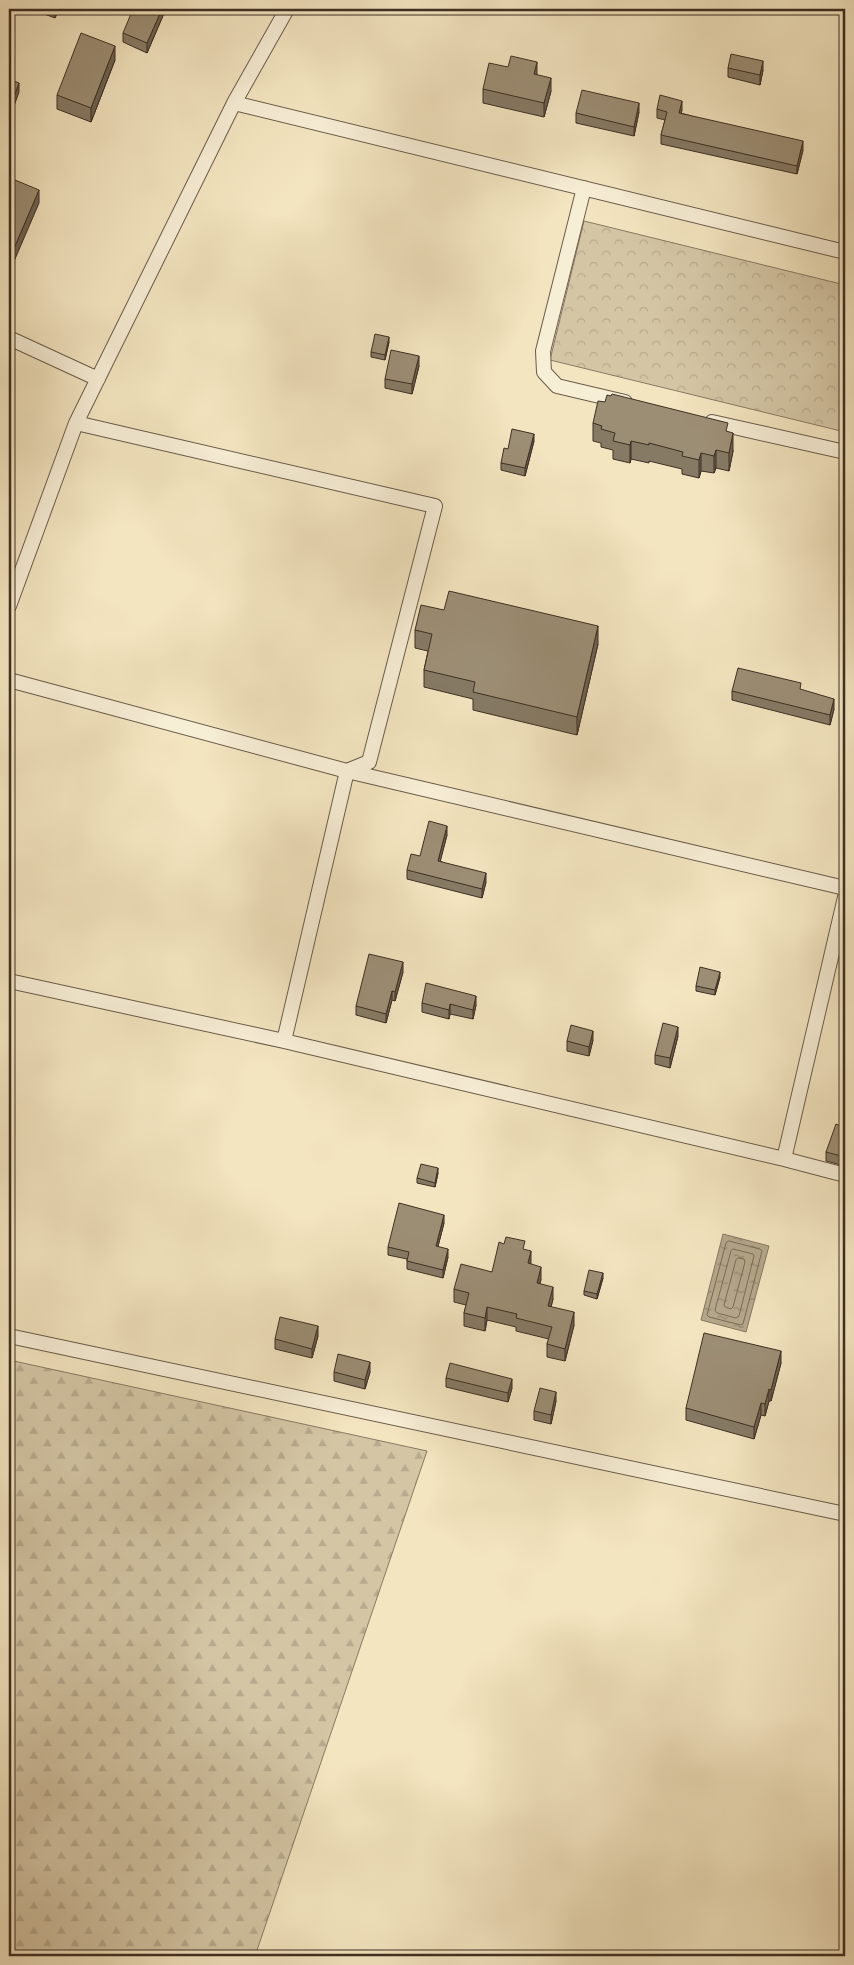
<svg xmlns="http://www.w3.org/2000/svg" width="854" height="1965" viewBox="0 0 854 1965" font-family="'Libre Caslon Text',serif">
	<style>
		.forest { fill: url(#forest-firs); stroke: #887a64 }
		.park { fill: url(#park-crowns); stroke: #887a64 }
		.water { fill: url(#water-ripples); stroke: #857761 }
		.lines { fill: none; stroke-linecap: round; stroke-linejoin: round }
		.shore { stroke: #796b57; stroke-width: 1 }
		.street-casing { stroke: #6a5c4a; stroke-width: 16 }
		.street { stroke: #f7eed6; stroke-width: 14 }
		.wall { fill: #867a65; stroke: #3d2f23 }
		.shaded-wall { fill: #6d6352; stroke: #3d2f23 }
		.building { fill: #9c8e75; stroke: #3d2f23 }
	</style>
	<defs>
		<pattern id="forest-firs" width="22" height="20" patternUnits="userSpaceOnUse" patternTransform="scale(1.25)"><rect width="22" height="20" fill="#d4c6a5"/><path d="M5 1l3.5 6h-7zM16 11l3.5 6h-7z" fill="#b7aa8e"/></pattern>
		<pattern id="park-crowns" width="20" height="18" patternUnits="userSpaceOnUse" patternTransform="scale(1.25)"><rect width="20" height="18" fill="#d4c6a5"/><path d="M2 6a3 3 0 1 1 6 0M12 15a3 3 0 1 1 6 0" fill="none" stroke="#b7aa8e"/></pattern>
		<pattern id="water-ripples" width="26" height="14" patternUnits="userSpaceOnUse" patternTransform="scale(1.25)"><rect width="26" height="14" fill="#b5a78b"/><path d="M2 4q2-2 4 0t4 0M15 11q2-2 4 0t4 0" fill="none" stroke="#948871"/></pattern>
	</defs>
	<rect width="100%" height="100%" fill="#f3e5c0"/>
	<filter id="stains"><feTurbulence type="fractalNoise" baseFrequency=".004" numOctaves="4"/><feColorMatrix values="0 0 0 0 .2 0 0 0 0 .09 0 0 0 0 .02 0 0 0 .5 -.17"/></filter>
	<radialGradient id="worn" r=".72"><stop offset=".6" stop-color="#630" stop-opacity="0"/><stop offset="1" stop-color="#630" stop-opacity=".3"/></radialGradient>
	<path class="forest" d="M9,1360L427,1451L255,1956H9Z"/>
	<path class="park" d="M584,221L845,285V432L550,360Z"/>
	<path class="water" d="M723,1234L769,1246L746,1332L701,1320Z"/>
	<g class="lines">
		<path class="shore" d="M729,1241L760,1249L762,1251L743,1324L741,1325L709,1317L707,1315L726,1243Z
			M733,1249L753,1254L754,1256L739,1316L736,1318L717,1313L715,1310L731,1251Z
			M738,1258L744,1259L745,1262L733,1307L731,1309L725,1307L724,1305L736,1260Z"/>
		<defs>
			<path id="street" d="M234,103L845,252
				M584,188L543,351L544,372L557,386L625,402
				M9,338L98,379
				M712,422L845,452
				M9,606L76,423L234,103L287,9
				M9,680L347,771L369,762L435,506L76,423
				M845,897L784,1159L845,1175
				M9,981L284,1041
				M784,1159L284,1041L347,771L845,888
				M9,1336L845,1514"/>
		</defs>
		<use href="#street" class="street-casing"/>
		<use href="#street" class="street"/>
	</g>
	<path class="wall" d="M31,9H59L55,18Z
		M165,9V11L147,53L123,42V33Z
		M115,60L91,122L57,109V95Z
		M728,68L763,70L760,85L728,77Z
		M537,74L551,91L544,117L483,103V89Z
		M657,109L682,110L681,113L803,150L797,174L661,144V135L665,120L657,118Z
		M639,112L634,136L576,123V113Z
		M389,342L385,360L371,357V352Z
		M419,366L412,394L385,388V379Z
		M593,423L728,432L733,451L729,471L716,468L714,473L701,471L699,478L682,474V469L649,461V463L631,459L630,463L613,459V450L601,447V443L593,441Z
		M534,441L525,476L501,470V463Z
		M415,630L598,644L577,735L473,710V699L424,687V670L428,651L415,648Z
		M801,690L834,709L830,725L732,700V691Z
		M447,835L440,861L486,882L482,898L407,879V870L420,856Z
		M403,972L395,1001L392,1000L386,1023L356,1015V1006Z
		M720,977L715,995L696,991V986Z
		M422,1003L476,1005L473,1019L450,1014L449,1019L422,1012Z
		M678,1036L670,1068L655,1064V1055Z
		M593,1040L589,1056L567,1051V1041Z
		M845,1128V1166L826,1161V1152Z
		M438,1173L435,1187L417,1183V1178Z
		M444,1223L438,1246L448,1257L443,1278L407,1269V1259L388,1255V1247Z
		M525,1250L530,1264L541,1279L540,1284L553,1299L551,1307L574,1325L565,1361L547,1357V1344L549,1339L516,1331V1327L487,1320L485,1331L464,1326V1313L466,1305L454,1302V1289L492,1272Z
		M603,1278L597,1299L584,1295V1291Z
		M318,1336L312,1358L275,1349V1339Z
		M781,1363L771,1401H769L765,1416L761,1415L754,1439L686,1420V1408Z
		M334,1372H370L365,1389L334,1381Z
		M446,1378L512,1388L508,1402L446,1387Z
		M556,1401L551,1424L534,1420V1411Z"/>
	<path class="shaded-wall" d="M55,9H59L55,18Z
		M162,9H165V11L147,53V43Z
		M115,46V60L91,122V108Z
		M763,61V70L760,85V75Z
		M537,62V76L534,74Z
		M551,78V91L544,117V103Z
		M19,83V92L9,120V110Z
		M682,101V110L679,122V113Z
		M639,103V112L634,136V127Z
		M803,141V150L797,174V166Z
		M39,190V203L9,273V260Z
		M389,337V342L385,360V355Z
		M419,356V366L412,394V384Z
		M11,367V383L9,388V372Z
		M733,433V451L729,471V453Z
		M534,434V441L525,476V468Z
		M631,441V459L630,463V445Z
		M716,450V468L714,473V456Z
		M701,453V471L699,478V460Z
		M598,626V644L577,735V717Z
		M834,699V709L830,725V715Z
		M447,826V835L438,870V861Z
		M486,873V882L482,898V889Z
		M403,962V972L395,1001V992Z
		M720,972V977L715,995V990Z
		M392,991V1000L386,1023V1014Z
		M476,996V1005L473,1019V1010Z
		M450,1004V1014L449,1019V1010Z
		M678,1027V1036L670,1068V1058Z
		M593,1031V1040L589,1056V1047Z
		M438,1168V1173L435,1187V1183Z
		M444,1215V1223L436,1254V1246Z
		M448,1249V1257L443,1278V1270Z
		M531,1251V1264L528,1276V1263Z
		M541,1267V1279L537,1295V1283Z
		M603,1273V1278L597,1299V1294Z
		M553,1287V1299L548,1318V1306Z
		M487,1307V1320L485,1331V1318Z
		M574,1312V1325L565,1361V1349Z
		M318,1326V1336L312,1358V1349Z
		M781,1351V1363L771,1401V1390Z
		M370,1362V1372L365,1389V1380Z
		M512,1379V1388L508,1402V1393Z
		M769,1389V1401L765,1416V1404Z
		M556,1392V1401L551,1424V1415Z
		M761,1403V1415L754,1439V1427Z"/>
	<path class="building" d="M133,9H162L147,43L123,33Z
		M81,33L115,46L91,108L57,95Z
		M731,54L763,61L760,75L728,68Z
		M511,56L537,62L534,74L551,78L544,103L483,89L489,63L508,67Z
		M9,79L19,83L9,110Z
		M582,90L639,103L634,127L576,113Z
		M660,95L682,101L679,113L803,141L797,166L661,135L667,112L657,109Z
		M15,180L39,190L9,260V195Z
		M375,334L389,337L385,355L371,352Z
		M391,350L419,356L412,384L385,379Z
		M612,394L728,423L726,431L733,433L729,453L716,450L714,456L701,453L699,460L682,456L683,452L649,443V445L631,441L630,445L613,441L615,433L601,429L602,426L593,423L598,401L605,402L607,395L611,396Z
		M512,429L534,434L525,468L501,463L504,448L508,449Z
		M449,591L598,626L577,717L473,692L475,682L424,670L432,634L415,630L421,605L444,610Z
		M738,668L801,683L800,689L834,699L830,715L732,691Z
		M429,821L447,826L438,861L486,873L482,889L407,870L411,854L420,856Z
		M369,954L403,962L395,992L392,991L386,1014L356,1006Z
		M700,967L720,972L715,990L696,986Z
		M426,983L476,996L473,1010L450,1004L449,1010L422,1003Z
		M663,1023L678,1027L670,1058L655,1055Z
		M571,1025L593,1031L589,1047L567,1041Z
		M836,1124L845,1128V1157L826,1152Z
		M421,1164L438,1168L435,1183L417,1178Z
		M399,1203L444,1215L436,1246L448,1249L443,1270L407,1261L409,1252L388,1247Z
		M506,1237L525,1241L523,1249L531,1251L528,1263L541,1267L537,1283L553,1287L548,1306L574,1312L565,1349L547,1344L552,1327L516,1318L517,1314L487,1307L485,1318L464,1313L469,1293L454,1289L461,1264L492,1272L499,1242L504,1244Z
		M589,1270L603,1273L597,1294L584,1291Z
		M280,1317L318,1326L312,1349L275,1339Z
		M704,1333L781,1351L771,1390L769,1389L765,1404L761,1403L754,1427L686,1408Z
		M338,1354L370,1362L365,1380L334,1372Z
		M450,1363L512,1379L508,1393L446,1378Z
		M540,1388L556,1392L551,1415L534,1411Z"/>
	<rect width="854" height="1965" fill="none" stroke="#f3e5c0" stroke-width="30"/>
	<rect x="10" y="10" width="834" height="1945" fill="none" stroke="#3d2f23" stroke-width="2.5"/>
	<rect x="15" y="15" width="824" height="1935" fill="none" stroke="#3d2f23"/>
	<rect width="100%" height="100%" filter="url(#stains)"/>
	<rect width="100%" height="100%" fill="url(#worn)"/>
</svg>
